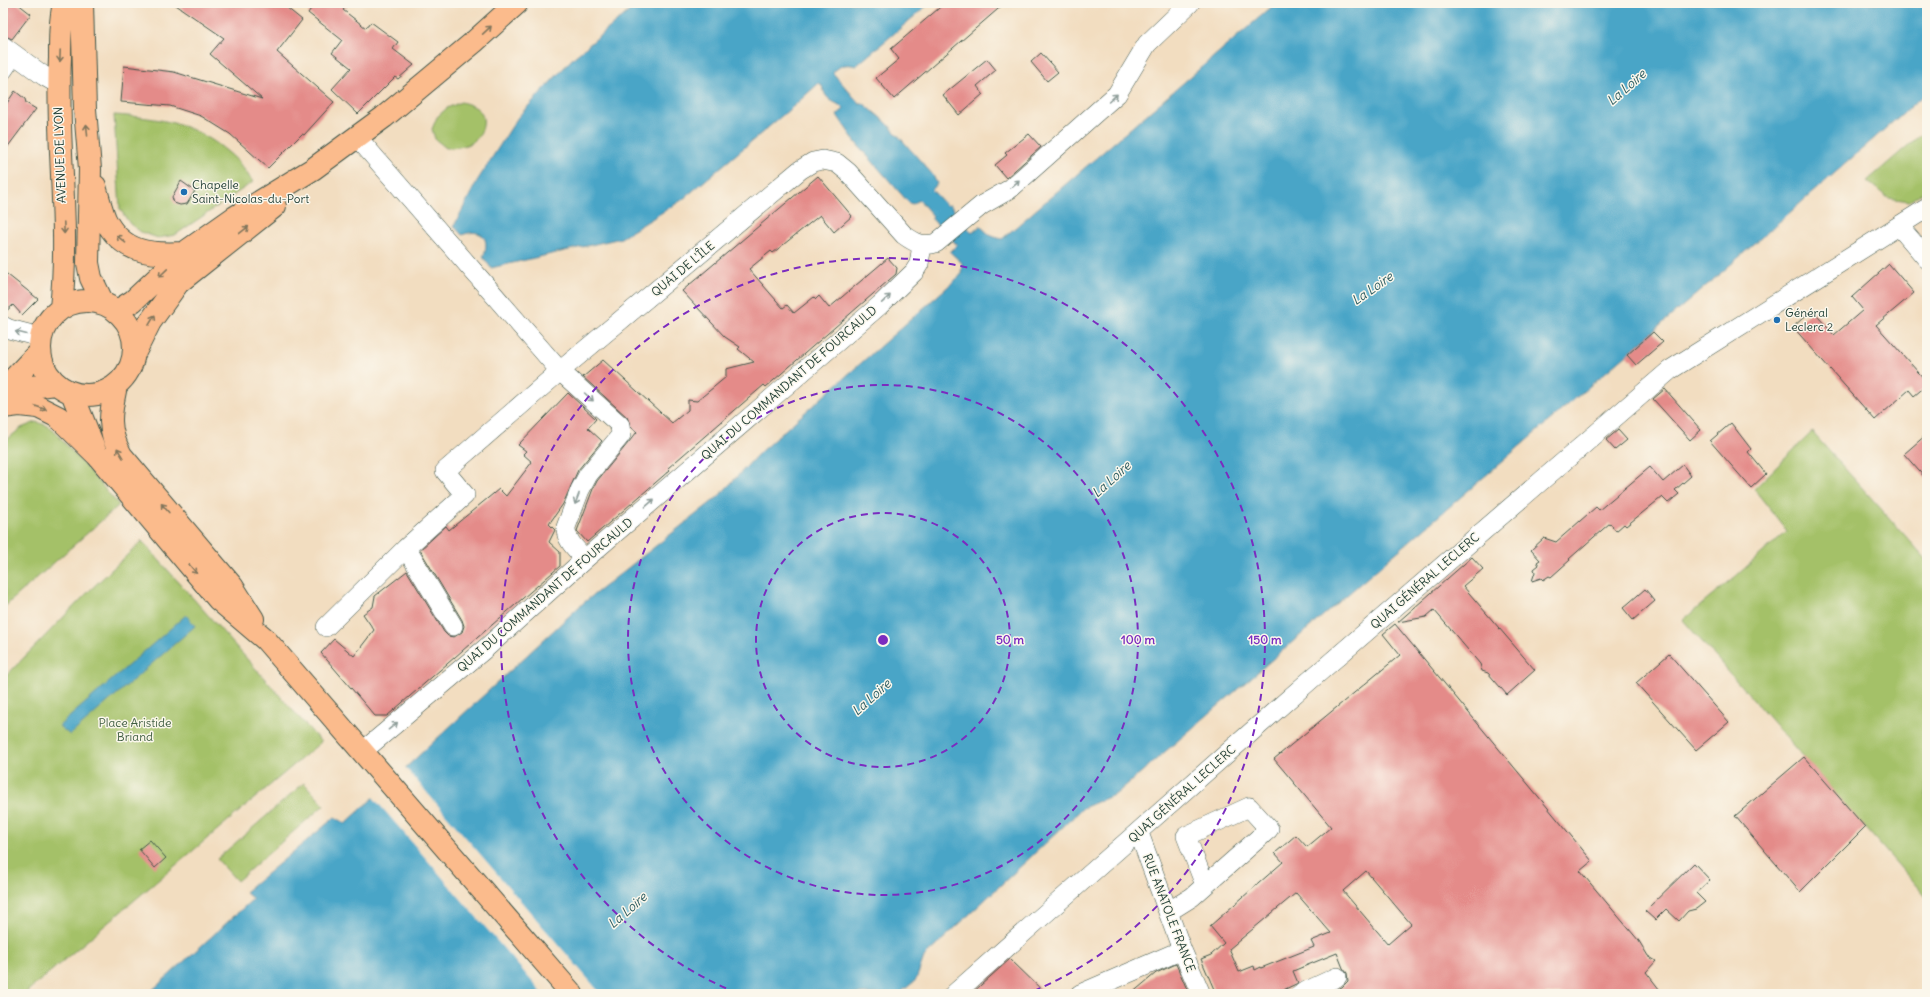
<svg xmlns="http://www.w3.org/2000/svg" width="1930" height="997" viewBox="0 0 1930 997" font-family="Delius,sans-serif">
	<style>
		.green { fill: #a4c168; stroke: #627f4e }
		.water { fill: #49a5c7; stroke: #34717e }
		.pier { fill: #f2ddc0 }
		.building { fill: #e48b89; fill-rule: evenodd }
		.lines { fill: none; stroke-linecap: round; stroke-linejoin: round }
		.minor-casing { stroke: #3f5549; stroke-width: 20 }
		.major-casing { stroke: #3f5549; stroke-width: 24 }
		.minor { stroke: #fff; stroke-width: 19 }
		.major { stroke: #fbbb8c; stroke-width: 22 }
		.oneway { stroke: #82765c }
		.oneway2 { stroke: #8f9e9a }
		.ring { fill: none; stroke: #7b2cbf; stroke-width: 2; stroke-dasharray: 7 5 }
		.poi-dot { fill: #1f6fb2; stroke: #fbf7ec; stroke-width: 1.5 }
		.labels { text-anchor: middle; stroke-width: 3; stroke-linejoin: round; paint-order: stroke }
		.street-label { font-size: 12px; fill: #1f3d34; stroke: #fbf7ec }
		.poi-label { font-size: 12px; fill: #1f3d34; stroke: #fbf7ec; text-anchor: start }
		.park-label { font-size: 12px; fill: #405e41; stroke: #fbf7ec }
		.water-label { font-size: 13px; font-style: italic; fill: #2c5c60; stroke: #fbf7ec }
		.centre { fill: #7b2cbf; stroke: #fbf7ec; stroke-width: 2 }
		.ring-label { font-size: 12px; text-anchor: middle; font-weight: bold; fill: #7b2cbf; stroke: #fbf7ec; stroke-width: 3; stroke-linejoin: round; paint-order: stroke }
	</style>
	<rect width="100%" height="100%" fill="#fbf7ec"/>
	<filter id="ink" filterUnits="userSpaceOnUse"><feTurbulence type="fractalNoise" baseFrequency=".025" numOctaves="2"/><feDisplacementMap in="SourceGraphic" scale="8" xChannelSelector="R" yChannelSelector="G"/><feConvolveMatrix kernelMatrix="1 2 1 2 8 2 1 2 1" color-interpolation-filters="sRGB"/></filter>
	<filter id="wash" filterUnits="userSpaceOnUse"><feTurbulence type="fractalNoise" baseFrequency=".012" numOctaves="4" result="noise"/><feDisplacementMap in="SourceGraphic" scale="16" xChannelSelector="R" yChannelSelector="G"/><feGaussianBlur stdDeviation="0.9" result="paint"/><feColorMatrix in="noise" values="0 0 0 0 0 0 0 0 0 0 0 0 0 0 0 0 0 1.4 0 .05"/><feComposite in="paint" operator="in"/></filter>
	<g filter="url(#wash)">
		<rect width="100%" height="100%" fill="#f2ddc0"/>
		<path class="green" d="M461,102C468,104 477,106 481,113C487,123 481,137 471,143C463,147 455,148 446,148L435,139L432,129L437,117L447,108Z
			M114,115C160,118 193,122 229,153C238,160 246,172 253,182L175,235L158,238L141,232L130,224L120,209Z
			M1927,129V189L1910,201L1888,198L1867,181Z
			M36,422L46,425L54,431L119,505L3,608V443L21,428Z
			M1812,432L1927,560V898L1683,620L1736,576L1787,531L1754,489Z
			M142,541L321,742L24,994H3V679L88,592Z
			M304,783L324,805L237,881L217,859Z"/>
		<path class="water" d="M639,3H930L856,66C845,63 840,65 833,73L859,103H863L887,123L933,175L937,184L932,190L947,206L949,204L972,233L980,226L991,236L1002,239L1276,3H1927V92L1721,273L1116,794L1083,808L924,957L916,980L899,994H148L253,899L245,892L335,817L345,824L582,604L718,497L760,452L961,275L962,263L950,252L957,245L931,218L933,216L919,200L913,204L909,203L856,143L837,115L844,109C839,103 832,103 827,97C823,93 824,86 819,83L796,104L682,200L621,238L491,268L483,257C491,239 482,227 462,235L454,226L477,181L518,117L573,58Z
			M186,615L195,626L70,735L59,726Z"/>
		<path class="pier" d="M404,766L601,994H543L372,796Z"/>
		<g id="blocks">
			<path class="building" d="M3,3H17L31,14L12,39L3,35Z
				M173,3H281L302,20L277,52L334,102L304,135L302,134L268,168L230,134L201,116L170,106L121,102L124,66L174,72L262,99L210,54L224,38Z
				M315,3H349L343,10L366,28L371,22L398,42L393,49L414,65L398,79L395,77L358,114L332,89L351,68L332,53L342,40L308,13Z
				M945,3H1005L894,99L876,78L899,59L891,49Z
				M1041,53L1058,72L1047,81L1031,62Z
				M987,59L996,70L977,86L983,94L959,115L943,95Z
				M15,91L25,99L26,103L36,109L3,153V109Z
				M1029,134L1041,147L1006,178L995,165L1007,155L1005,153Z
				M818,176L852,216L834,232L820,215L773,253L771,251L749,269L783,308L787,305L794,313L814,297L816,299L819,296L829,308L888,258L897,268L896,274L766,387L764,385L668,468L670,470L587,542L577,531L593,489L597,481L637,432L631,427L627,417L583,377L603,360L672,423L688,410V400L697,401L726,377V369L754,362L738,349L740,347L725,337L682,291Z
				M181,181L195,191L187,204L180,205L174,203L172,197Z
				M1889,264L1914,293L1876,325L1927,382V385L1914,396L1909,390L1875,420L1793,327L1812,310L1834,335L1863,310L1852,297Z
				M3,271L38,299L22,315L13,305L3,314Z
				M1653,332L1663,342L1636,365L1627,355Z
				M1665,389L1701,430L1690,440L1653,399Z
				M568,393L596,419L588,428L602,441L578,470L563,504L549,524L555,530L549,542L560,552V566L387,716H375L321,653L334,639L354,656L374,630L363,614L373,607L375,596L407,571L444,632L448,636L454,637L462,632L464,626L462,620L420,550L446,526L449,530L499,489L506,496L532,462L523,454L526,451L518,445Z
				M1731,423L1751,449L1748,452L1766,474L1751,488L1710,441Z
				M1618,430L1627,440L1615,450L1606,440Z
				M1927,434V480L1904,454Z
				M1683,465L1691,476L1675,490L1679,494L1668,503L1662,497L1626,526L1624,524L1616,531L1610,523L1569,559L1570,560L1551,577L1549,576L1543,580L1541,578L1532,581L1535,572L1534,569L1539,565L1537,562L1540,560L1531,550L1544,538L1556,542L1596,507L1599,510L1650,467L1663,482Z
				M1472,557L1483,569L1463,586L1535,670L1507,695L1488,673L1482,671L1480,664L1434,610L1426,617L1398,622Z
				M1645,589L1655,601L1633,620L1623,608Z
				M1395,624L1592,861L1580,871L1639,941L1648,956L1656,961L1646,972L1663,994H1326L1342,987L1348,981L1347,973L1343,968L1337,953L1293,971L1298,983L1275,994H1216L1201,959L1211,955L1224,943L1210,926L1283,862L1275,853L1296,835L1307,847L1331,827L1274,759L1400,655L1383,634ZM1366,871L1411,924L1388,944L1343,891ZM1296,893L1331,933L1311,941L1314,947L1261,968V967L1255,970L1254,966L1239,972L1229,949Z
				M1669,654L1729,722L1696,750L1636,683Z
				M1804,757L1865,827L1800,892L1735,816Z
				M150,840L166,858L155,868L139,849Z
				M1694,863L1710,880L1696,893L1705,902L1696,909L1688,911L1679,921L1666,909L1655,920L1645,911Z
				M1010,959L1046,994H971Z
				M1176,964L1189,994L1178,991L1174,994H1131L1156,973Z"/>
		</g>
	</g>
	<g filter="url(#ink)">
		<use href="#blocks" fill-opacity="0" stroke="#3f5549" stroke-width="1"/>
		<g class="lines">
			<defs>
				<path id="minor" d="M3,46L44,76L58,84
					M3,70L14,54
					M357,137L560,371L620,425L621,435L588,475L580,490L566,527C565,540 577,550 585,559
					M1899,226L1927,259
					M3,326L9,329L40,337
					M453,626L406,548L465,495L445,471L560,371L800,170L813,162L823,160L837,163L848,172L904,235C915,243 923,247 936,243L982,205L1010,189L1117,94L1147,44L1190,3
					M326,627L406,548
					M363,751L486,648L585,559L880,305L914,272L919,264L922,245
					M1139,833L1182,950L1201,994
					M1168,912L1192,897L1269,829L1249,807L1186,836L1205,885
					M954,994L1308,682L1670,370L1927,208
					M1080,994L1182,950
					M1300,994L1337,977"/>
				<path id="major" d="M82,3L85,109L90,169L88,263L91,278L103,303
					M95,186C98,197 101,209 105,219C122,253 150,255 184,253
					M40 348a47 47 0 1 1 94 0a47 47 0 1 1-94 0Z
					M61,308C70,225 56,141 60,58C60,39 60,21 64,3
					M117,311L133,301L184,253L235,217L313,169L384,117L474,42L517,3
					M134,354L150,322L178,283L275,206
					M116,386C110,414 107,429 121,455L232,586L253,619
					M3,390L39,352
					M72,393L94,448
					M3,396L23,388L56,384
					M3,407L19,405L38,407L58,417L97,455L218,599L265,639L572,994"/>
			</defs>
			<use href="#minor" class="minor-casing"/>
			<use href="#major" class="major-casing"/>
			<use href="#minor" class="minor"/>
			<use href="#major" class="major"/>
		</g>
		<defs><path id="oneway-shaft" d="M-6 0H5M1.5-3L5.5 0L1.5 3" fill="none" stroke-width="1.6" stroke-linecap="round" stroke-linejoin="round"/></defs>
		<g class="oneway">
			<use href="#oneway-shaft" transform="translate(487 30) rotate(-43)"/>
			<use href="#oneway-shaft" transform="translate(60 56) rotate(92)"/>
			<use href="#oneway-shaft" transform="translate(87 130) rotate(-95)"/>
			<use href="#oneway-shaft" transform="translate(64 228) rotate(88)"/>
			<use href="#oneway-shaft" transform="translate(244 230) rotate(-38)"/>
			<use href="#oneway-shaft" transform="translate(121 239) rotate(-140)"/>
			<use href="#oneway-shaft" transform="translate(163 273) rotate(136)"/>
			<use href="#oneway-shaft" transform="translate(152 320) rotate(-59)"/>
			<use href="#oneway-shaft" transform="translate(41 408) rotate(19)"/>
			<use href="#oneway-shaft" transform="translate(120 453) rotate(-121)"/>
			<use href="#oneway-shaft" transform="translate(165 508) rotate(-130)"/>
			<use href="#oneway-shaft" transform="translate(193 569) rotate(50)"/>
		</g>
		<g class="oneway2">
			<use href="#oneway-shaft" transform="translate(1113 98) rotate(-42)"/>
			<use href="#oneway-shaft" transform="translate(1015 184) rotate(-42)"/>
			<use href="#oneway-shaft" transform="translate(886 299) rotate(-43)"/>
			<use href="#oneway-shaft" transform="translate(21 333) rotate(-166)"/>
			<use href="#oneway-shaft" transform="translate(589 397) rotate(42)"/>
			<use href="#oneway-shaft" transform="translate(577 499) rotate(111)"/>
			<use href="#oneway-shaft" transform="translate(650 503) rotate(-41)"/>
			<use href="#oneway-shaft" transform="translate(393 726) rotate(-39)"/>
		</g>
	</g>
	<g class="ring">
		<circle cx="883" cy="640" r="127"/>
		<circle cx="883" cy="640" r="255"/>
		<path d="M737 993A382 382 0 1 1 1029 993"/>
	</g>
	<g class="poi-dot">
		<circle cx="184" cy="192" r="4"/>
		<circle cx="1777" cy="320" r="4"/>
	</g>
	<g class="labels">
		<g class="street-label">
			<text transform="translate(60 155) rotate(-92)" y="4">AVENUE DE LYON</text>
			<text transform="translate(683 269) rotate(-40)" y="4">QUAI DE L'ÎLE</text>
			<text transform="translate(789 383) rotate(-41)" y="4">QUAI DU COMMANDANT DE FOURCAULD</text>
			<text transform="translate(1425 581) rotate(-41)" y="4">QUAI GÉNÉRAL LECLERC</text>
			<text transform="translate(545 595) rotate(-41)" y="4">QUAI DU COMMANDANT DE FOURCAULD</text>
			<text transform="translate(1182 794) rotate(-42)" y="4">QUAI GÉNÉRAL LECLERC</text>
			<text transform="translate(1169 913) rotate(69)" y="4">RUE ANATOLE FRANCE</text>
		</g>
		<g class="poi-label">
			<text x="192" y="189">Chapelle<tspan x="192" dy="14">Saint-Nicolas-du-Port</tspan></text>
			<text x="1785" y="317">Général<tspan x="1785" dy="14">Leclerc 2</tspan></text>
		</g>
		<g class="park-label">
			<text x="135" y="727">Place Aristide<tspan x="135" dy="14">Briand</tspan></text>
		</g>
		<g class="water-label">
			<text transform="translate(1626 87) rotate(-41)" y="5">La Loire</text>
			<text transform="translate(1372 288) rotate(-35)" y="5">La Loire</text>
			<text transform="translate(1111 479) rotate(-42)" y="5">La Loire</text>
			<text transform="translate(871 697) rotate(-42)" y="5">La Loire</text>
			<text transform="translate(627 910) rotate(-41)" y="5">La Loire</text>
		</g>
	</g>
	<circle cx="883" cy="640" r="6" class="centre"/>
	<g class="ring-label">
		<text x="1010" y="644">50 m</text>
		<text x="1138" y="644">100 m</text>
		<text x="1265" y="644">150 m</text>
	</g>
	<rect width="1930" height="997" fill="none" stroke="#fbf7ec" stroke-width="16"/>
</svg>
